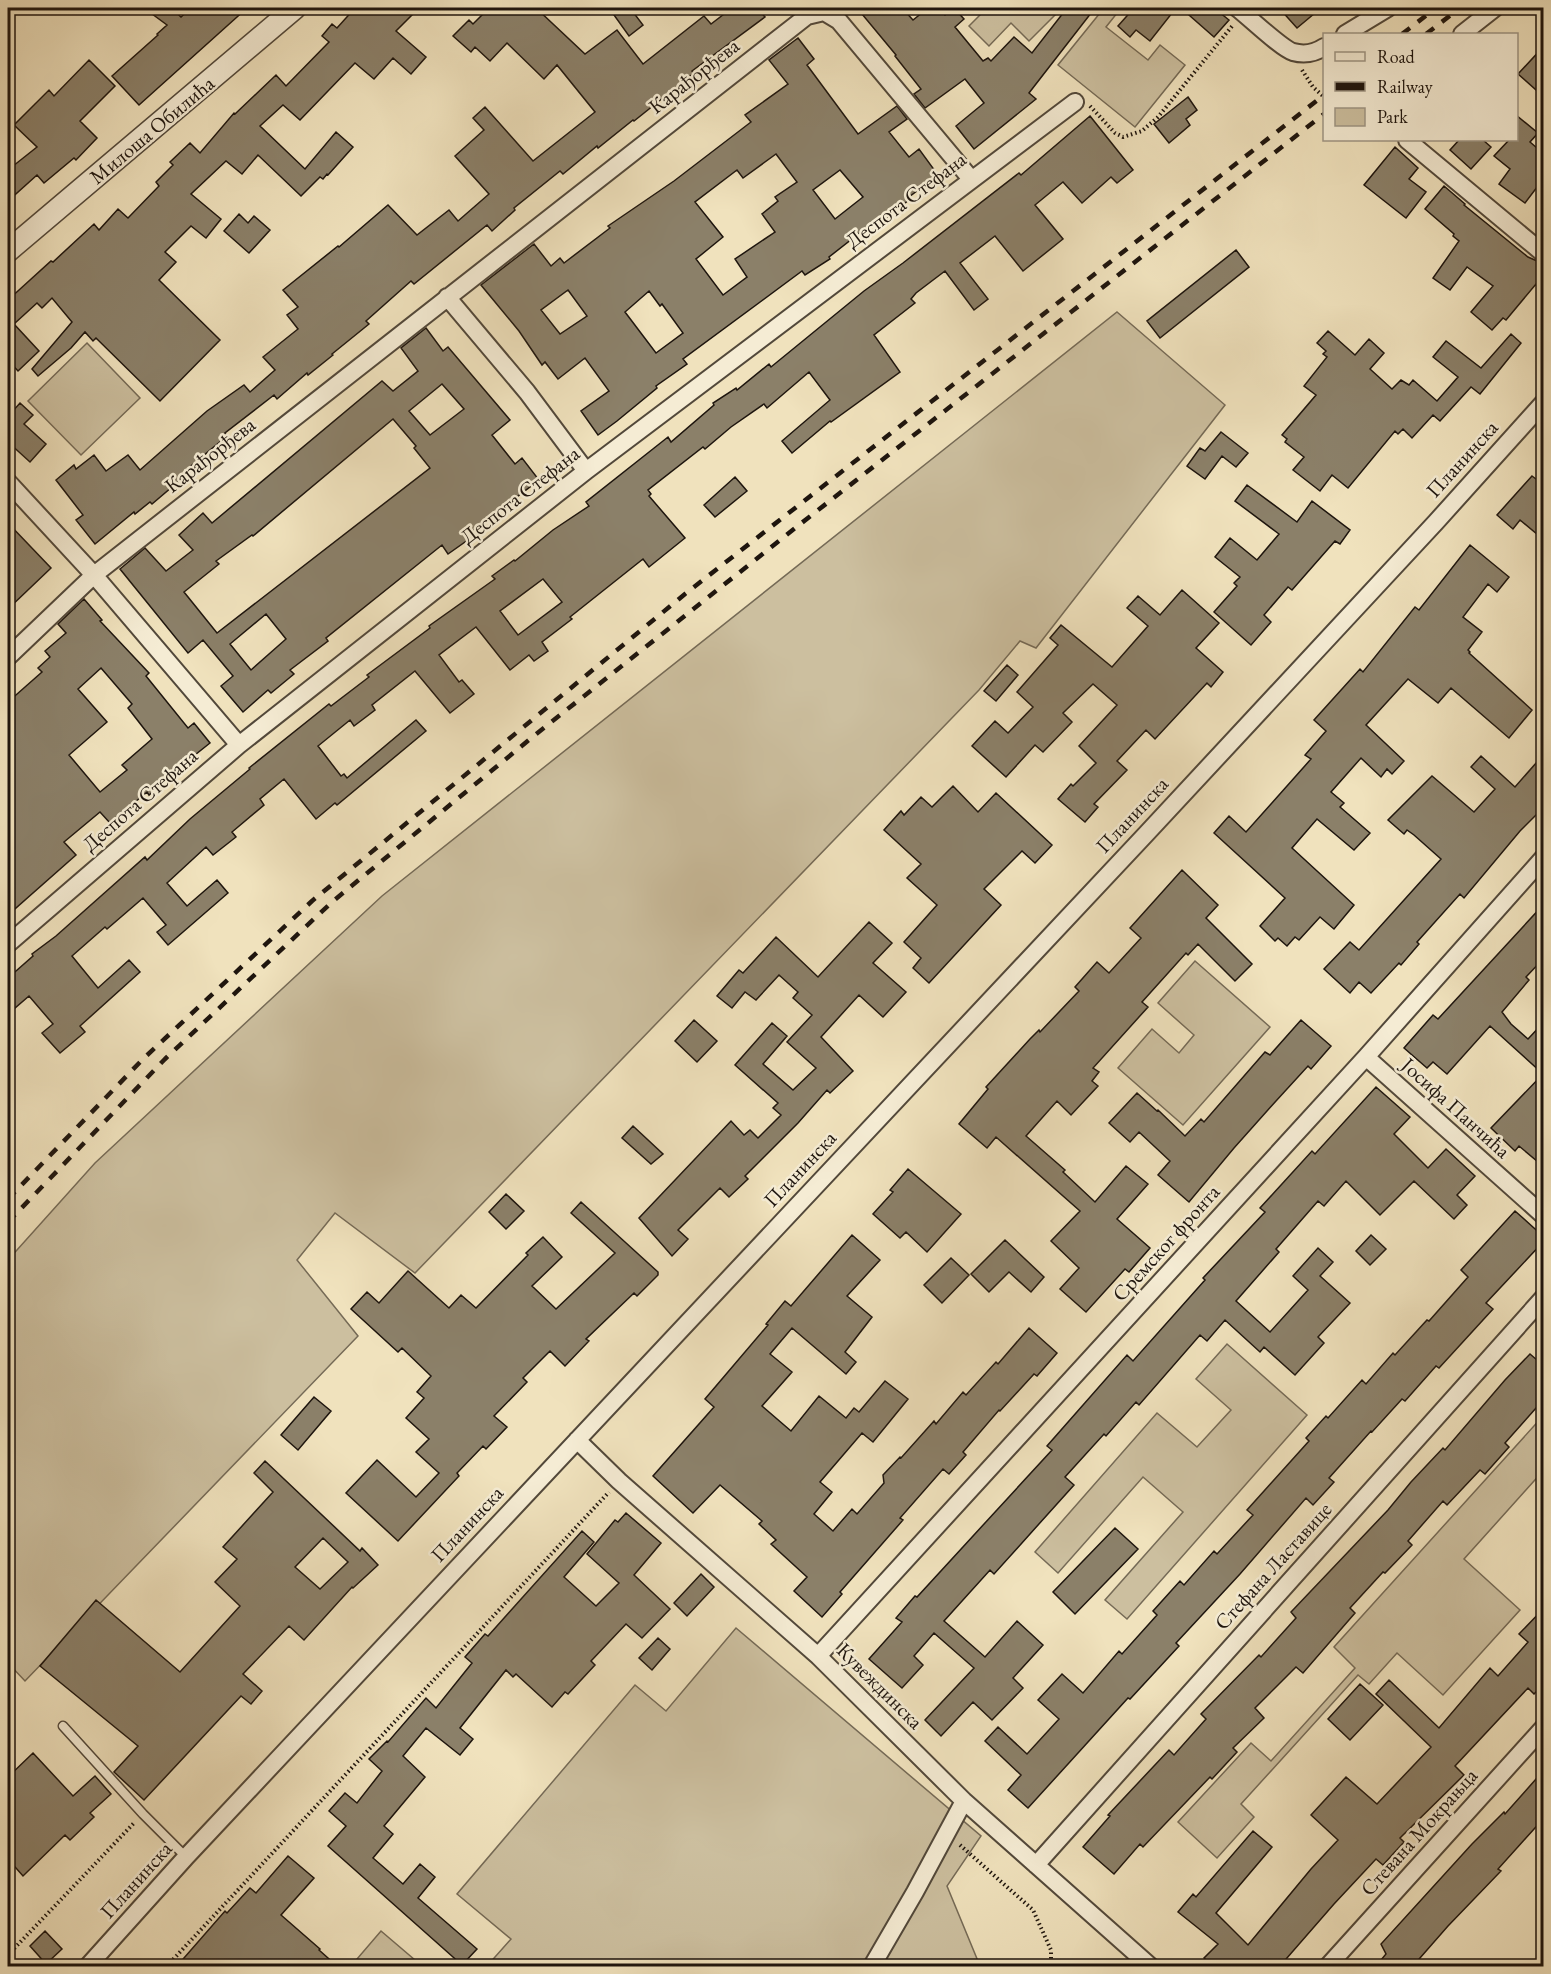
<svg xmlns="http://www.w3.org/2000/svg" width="1551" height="1974" viewBox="0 0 1551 1974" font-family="'EB Garamond',serif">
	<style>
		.green { fill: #ccbf9f; stroke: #756a56; stroke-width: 1.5 }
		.building { fill: #8b8069; stroke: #1e150e; stroke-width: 1.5; fill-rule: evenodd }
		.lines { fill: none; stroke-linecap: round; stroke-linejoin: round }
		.service-casing { stroke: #52483a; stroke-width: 11 }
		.minor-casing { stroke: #52483a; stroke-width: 20 }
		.tertiary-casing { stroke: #52483a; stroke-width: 24 }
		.path { stroke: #1e150e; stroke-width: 4; stroke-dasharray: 1.5 3; stroke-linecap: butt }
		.service { stroke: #f5ecd4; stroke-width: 8 }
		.minor { stroke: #f5ecd4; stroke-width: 16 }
		.tertiary { stroke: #f5ecd4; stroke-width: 21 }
		.rail { stroke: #1e150e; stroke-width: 4.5; stroke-dasharray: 10 10; stroke-linecap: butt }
		.labels { text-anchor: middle; stroke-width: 5; stroke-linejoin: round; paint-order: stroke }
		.street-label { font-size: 21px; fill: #1e150e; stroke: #f5ecd4 }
	</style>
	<rect width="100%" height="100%" fill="#f0e2bd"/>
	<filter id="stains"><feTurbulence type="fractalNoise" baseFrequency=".00333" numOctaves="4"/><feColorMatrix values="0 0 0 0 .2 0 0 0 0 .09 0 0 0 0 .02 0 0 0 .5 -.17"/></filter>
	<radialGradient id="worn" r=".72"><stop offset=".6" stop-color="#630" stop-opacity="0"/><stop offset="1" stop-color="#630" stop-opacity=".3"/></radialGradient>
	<path class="green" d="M976,8H1052L1057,13L1029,41L1011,23L989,46L969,26L981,14Z
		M1104,8H1112L1118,12L1106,27L1148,60L1160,45L1185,65L1135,127L1058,65Z
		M1117,312L1225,405L1036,648L1020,641L979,690L415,1273L335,1213L297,1260L358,1336L25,1681L8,1663V1260L95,1163L382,896Z
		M87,343L140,398L81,455L28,401Z
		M1195,961L1270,1027L1183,1125L1118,1068L1152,1029L1179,1053L1194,1035L1158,1003Z
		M1227,1344L1307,1415L1127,1619L1105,1600L1183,1512L1143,1477L1058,1573L1035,1552L1157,1413L1197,1447L1231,1410L1196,1379Z
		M1543,1416V1471L1464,1559L1520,1610L1443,1695L1397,1653L1369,1684L1358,1675L1241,1804L1254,1817L1217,1858L1178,1822L1251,1743L1271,1761L1355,1668L1334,1647Z
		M736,1628L981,1836L947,1886L980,1966H487L511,1939L457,1894L635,1685L666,1711Z
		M381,1931L422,1966H351Z"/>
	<path class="building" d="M144,8H171L181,17L191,8H247L139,105L112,76L158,35L157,34L167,25Z
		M355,8H419L396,31L426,57L411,74L393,58L374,79L355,63L300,120L283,105L260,126L305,169L336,132L353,147L328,175L327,174L323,179L320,177L301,196L258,155L242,174L226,161L191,194L221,219L206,238L191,226L165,252L176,262L159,280L220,340L160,401L96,338L93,341L85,332L71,348L38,376L32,369L72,322L52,298L42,308L37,303L14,324L39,351L18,371L8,360V300L51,261L53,262L94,224L99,230L118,209L128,218L159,186L156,182L173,165L170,162L190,143L200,153L234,113L235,114L276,75L286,86L329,42L322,36L332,24L337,28Z
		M489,8H536L585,54L617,30L643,64L704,16L711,24L732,8H757L765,17L692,71L694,73L634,121L633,120L598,148L597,146L563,174L560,171L514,208L515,210L492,231L487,225L414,284L411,281L366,321L369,324L332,354L333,355L308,375L307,373L277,399L274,395L225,433L227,436L191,466L193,469L152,504L150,502L135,514L134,512L95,544L76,520L83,515L56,480L74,465L76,469L94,455L106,471L128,455L140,470L207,411L244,385L250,392L275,370L263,357L298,329L287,315L298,307L283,290L338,246L339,247L388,205L417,235L449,210L458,221L489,194L455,156L484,130L473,118L485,107L533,161L595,112L557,65L544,79L507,43L490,61L475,47L471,52L453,36L469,20L473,24Z
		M609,8H630L643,25L629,36Z
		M857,8H902L913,20L928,8H939L945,15L954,8L964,19L955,27L983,61L988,58L991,61L1014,37L1032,53L1067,8H1095L1029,93L1036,99L974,149L956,126L984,103L965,79L925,108L914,94L921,89L895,56L896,55Z
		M1134,8H1176L1150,41L1136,30L1130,37L1118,26Z
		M1181,8H1214L1229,20L1214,37Z
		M1279,8H1321L1297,28Z
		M798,38L814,59L807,65L858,134L897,106L907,119L889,132L909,157L919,149L938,175L909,197L910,199L883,221L880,217L829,257L830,259L805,275L802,271L683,359L687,364L656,386L657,388L617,421L598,435L581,411L609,391L585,358L558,379L545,362L542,365L519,331L481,285L534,244L551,266L560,258L564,263L610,228L608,226L674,181L751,122L745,115L788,84L769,60ZM776,154L797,182L775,197L778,201L762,214L775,232L735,259L747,277L723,295L696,259L723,237L695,202L737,170L743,178ZM840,170L863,197L835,219L813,190ZM568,290L587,316L560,334L541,310ZM649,291L660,306L662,304L683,333L656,353L625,312Z
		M1544,46V97L1518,74Z
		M89,60L115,86L80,121L97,138L76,160L74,158L44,183L37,175L8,201V170L37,147L14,125L49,90L54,96Z
		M1188,97L1197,110L1186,119L1190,125L1169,143L1154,124Z
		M1516,115L1538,133L1530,142L1544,154V178L1525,203L1499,184L1510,169L1494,156L1509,140H1516Z
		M1090,116L1133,170L1117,183L1111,177L1082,203L1063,182L1035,205L1063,239L1023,271L995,236L960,263L988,299L974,310L945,271L916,293L911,299L915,303L874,335L900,372L831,422L830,421L792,453L782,441L830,400L809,372L767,408L764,404L731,427L705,449L703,447L648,490L651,494L649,496L685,538L649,567L643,559L570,617L572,619L542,642L548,651L534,661L529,655L510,670L476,627L439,655L459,682L462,680L474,694L450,713L415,671L372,705L375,710L354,726L350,720L318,746L341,776L344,774L347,778L416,720L426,731L337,805L335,803L316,819L284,779L260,799L264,805L232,832L236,837L213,855L206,847L167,883L187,906L217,880L228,893L168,945L157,932L166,925L143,898L107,929L105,927L72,956L98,988L129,960L140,972L80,1026L85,1032L60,1053L42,1033L53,1024L29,996L8,1014V978L33,956L32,954L56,936L145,857L147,860L190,819L250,769L249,768L329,704L331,706L369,677L367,675L430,628L429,626L495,579L492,576L514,560L515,561L553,530L589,506L586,502L668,437L671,442L714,405L713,403L736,388L737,390L769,364L771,367L864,291L903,263L1019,173L1021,175ZM543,579L562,602L518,635L500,611Z
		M1459,140H1483L1491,147L1471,169L1450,150Z
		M1395,147L1418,168L1409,179L1426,192L1406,218L1364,185Z
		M1444,186L1465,204L1464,205L1528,257L1544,264V291L1536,284L1506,320L1503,318L1492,330L1471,312L1493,286L1467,267L1450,290L1433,278L1459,241L1453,236L1454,234L1425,209Z
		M239,214L248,223L254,216L270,230L249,253L224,231Z
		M1236,250L1249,267L1160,338L1147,321Z
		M426,328L443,351L448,347L510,420L492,435L515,464L522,458L539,480L470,533L472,537L448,554L442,545L326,638L328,641L290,670L294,674L271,693L268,690L243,712L221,686L233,676L203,640L188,653L120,569L145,548L166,571L193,550L179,535L203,513L212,523L382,381L393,391L418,371L401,348ZM442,384L464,409L430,435L409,411ZM393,419L416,446L414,448L430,468L217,633L184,592L219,564L216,561L252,535L253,536ZM266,614L286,639L251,670L230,644Z
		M1328,331L1355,355L1369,339L1384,353L1370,369L1392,389L1401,380L1409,385L1413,380L1437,401L1458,377L1433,357L1446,341L1481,368L1511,334L1521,343L1480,394L1471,387L1440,421L1433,415L1412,438L1403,429L1398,434L1395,431L1348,488L1332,475L1320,491L1293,470L1304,457L1285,442L1287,439L1282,435L1316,395L1304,386L1327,357L1323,354L1326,351L1317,343Z
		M20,403L33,415L24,424L46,444L30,462L8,442V408L12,412Z
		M1221,432L1248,453L1236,467L1222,456L1205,479L1187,466L1200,448L1205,451Z
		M1532,476L1544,485V540L1520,520L1513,529L1497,515Z
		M735,477L747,491L715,517L704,505Z
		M1247,485L1297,522L1312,501L1350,530L1340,544L1335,541L1292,590L1288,587L1264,615L1271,622L1251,645L1214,612L1237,586L1234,583L1240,577L1215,557L1230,538L1257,560L1279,534L1235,501Z
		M8,523L51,568L8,609Z
		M1470,545L1509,577L1497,592L1488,584L1463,617L1482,632L1468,650L1470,652L1469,653L1532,710L1509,738L1451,688L1438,703L1408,679L1366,725L1404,761L1392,774L1387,769L1381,777L1361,758L1331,792L1344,803L1340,807L1370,833L1354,850L1317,819L1292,848L1354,905L1334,929L1320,917L1299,940L1295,937L1287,946L1278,938L1275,941L1260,926L1285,898L1214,833L1229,816L1246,832L1311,759L1305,755L1326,731L1314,720L1360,669L1363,672L1415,607L1419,610Z
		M1182,590L1219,623L1196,648L1223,672L1211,687L1207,683L1155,739L1146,730L1117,761L1127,770L1094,804L1098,807L1085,822L1058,799L1071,784L1073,786L1096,763L1079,746L1117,705L1093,684L1063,713L1072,722L1043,752L1035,745L1006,777L972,746L995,721L1008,733L1033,707L1017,692L1058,645L1050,638L1061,625L1112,667L1148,626L1127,608L1138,596L1160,615Z
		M84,599L102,620L100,621L149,673L146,676L188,728L194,723L210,743L171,774L172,775L149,795L147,792L110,823L100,812L64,842L76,855L8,915V702L42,672L38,668L50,657L45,651L66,633L58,624ZM101,668L132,704L128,708L152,739L122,765L127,770L100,792L69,755L107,722L78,689Z
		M1007,665L1018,675L996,701L984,691Z
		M1544,754V807L1520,831L1464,898L1460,894L1417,942L1419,944L1401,965L1399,963L1371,993L1359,982L1350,993L1324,969L1350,942L1359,950L1441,859L1414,835L1407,830L1404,834L1388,820L1432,776L1474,812L1495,789L1471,767L1481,756L1515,787Z
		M953,786L978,812L996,793L1052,845L1035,863L1022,851L984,889L1001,905L929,983L913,968L921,958L904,942L937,905L907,878L921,864L884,830L901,811L904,815L921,797L932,807Z
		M1182,870L1218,905L1206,918L1252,964L1235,981L1198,944L1188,955L1186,953L1142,1002L1148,1007L1093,1068L1099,1072L1092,1081L1098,1086L1071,1115L1057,1101L1026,1136L1065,1170L1063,1172L1095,1202L1126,1166L1148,1184L1117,1219L1150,1248L1129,1272L1125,1269L1086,1312L1060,1289L1079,1268L1051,1241L1080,1211L996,1137L987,1148L959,1124L988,1089L986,1087L1030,1039L1039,1030L1040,1032L1079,991L1075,987L1097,962L1109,973L1141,938L1130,928Z
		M1544,904V958L1526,977L1529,980L1502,1012L1511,1024L1528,1039L1544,1022V1167L1519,1146L1515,1151L1491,1128L1543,1074L1490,1026L1447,1074L1433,1062L1427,1068L1404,1048L1433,1015L1438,1019Z
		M869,922L892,943L873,963L906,992L883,1017L859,995L821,1037L853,1071L830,1093L827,1090L798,1123L745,1176L748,1179L729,1197L720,1188L678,1230L688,1239L672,1256L639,1218L731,1121L744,1135L750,1130L758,1138L781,1115L773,1108L778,1103L735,1065L772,1023L787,1036L763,1064L793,1090L816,1068L787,1042L812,1015L793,998L798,992L779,975L756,1000L745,992L732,1008L717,996L739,970L743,973L776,937L818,977Z
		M694,1020L717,1041L697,1062L675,1041Z
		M1301,1020L1331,1046L1311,1069L1308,1066L1276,1101L1234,1148L1189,1202L1158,1175L1170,1161L1139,1132L1130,1142L1109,1123L1137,1093L1157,1111L1158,1110L1185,1136L1201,1119L1204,1122L1265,1052L1270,1055Z
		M1376,1087L1410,1117L1394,1134L1428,1168L1446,1149L1475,1176L1457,1195L1467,1205L1454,1219L1414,1181L1380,1215L1346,1181L1324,1206L1318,1201L1276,1249L1279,1252L1236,1301L1270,1332L1308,1290L1293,1276L1318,1248L1333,1262L1320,1276L1350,1303L1318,1337L1324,1343L1295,1375L1264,1347L1260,1352L1225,1320L1207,1341L1200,1335L1139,1405L1136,1402L1106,1436L1104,1434L1065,1477L1074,1485L994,1574L990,1570L944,1621L985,1657L1017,1621L1043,1645L1013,1678L1023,1688L992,1720L973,1702L941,1736L925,1720L974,1668L934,1633L914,1656L923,1665L902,1688L869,1659L902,1622L896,1618L915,1596L917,1597L1052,1450L1047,1446L1127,1355L1133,1361L1205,1280L1203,1278L1265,1212L1260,1208L1312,1151L1315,1154Z
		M633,1126L663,1154L651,1164L622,1138Z
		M908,1169L961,1214L927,1252L906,1232L900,1238L873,1214L893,1192L890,1190Z
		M506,1194L524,1211L506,1229L489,1212Z
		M581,1202L658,1272V1275L637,1296L634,1293L586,1339L589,1341L565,1366L550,1351L523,1378L527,1382L494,1416L507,1427L486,1449L483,1446L457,1473L459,1476L398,1541L346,1493L377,1460L416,1497L439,1473L416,1452L429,1439L406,1418L424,1398L417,1392L431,1376L402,1348L398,1352L351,1309L367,1292L379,1303L408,1271L449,1308L461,1295L476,1308L528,1255L526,1253L543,1237L562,1257L532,1286L556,1309L615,1253L571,1213Z
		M1515,1211L1544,1237V1241L1486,1303L1493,1309L1439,1368L1436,1366L1405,1401L1402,1399L1372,1432L1371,1431L1329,1478L1334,1482L1313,1505L1306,1498L1240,1574L1176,1643L1179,1646L1130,1699L1128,1698L1028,1808L1008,1790L1021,1775L985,1741L998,1727L1027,1754L1059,1719L1038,1700L1062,1674L1083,1693L1119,1651L1122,1654L1157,1615L1153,1611L1180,1581L1184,1585L1214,1551L1217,1554L1253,1515L1247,1510L1309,1441L1306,1438L1326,1416L1328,1418L1362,1380L1366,1384L1393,1353L1395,1355L1427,1320L1429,1321L1468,1277L1461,1270Z
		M852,1235L880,1260L847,1296L872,1317L845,1352L856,1362L846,1374L792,1328L770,1354L792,1372L762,1406L791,1431L819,1396L846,1418L854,1408L859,1412L885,1381L908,1399L873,1442L862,1433L820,1482L832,1492L814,1514L833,1531L852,1509L857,1514L884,1483L883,1475L900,1457L901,1458L934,1421L936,1424L963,1392L966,1395L996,1362L998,1364L1029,1328L1057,1353L1037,1376L1034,1374L1000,1411L999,1410L963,1452L966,1455L949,1474L943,1469L900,1518L903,1520L840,1592L842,1594L822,1617L794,1591L807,1577L771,1544L776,1540L759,1524L762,1521L720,1485L693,1513L653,1476L714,1407L705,1399L768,1325L766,1324L785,1301L791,1306Z
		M1371,1235L1386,1249L1370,1265L1356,1251Z
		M1005,1240L1044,1277L1031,1292L1009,1272L989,1292L971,1274Z
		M951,1258L969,1275L942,1303L924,1285Z
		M1530,1354L1544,1366V1399L1505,1443L1509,1447L1485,1474L1480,1470L1447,1505L1443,1501L1408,1541L1412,1545L1385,1573L1383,1572L1350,1608L1355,1613L1303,1673L1296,1667L1255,1708L1264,1718L1233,1748L1237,1752L1212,1779L1210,1777L1143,1847L1140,1844L1114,1874L1083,1847L1110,1816L1108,1815L1169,1750L1174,1755L1206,1719L1201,1714L1259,1655L1261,1657L1296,1618L1291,1612L1388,1510L1411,1482L1443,1448L1445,1450L1505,1380Z
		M314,1397L331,1411L298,1450L281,1435Z
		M265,1461L360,1551L362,1548L378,1565L353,1588L352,1587L304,1640L289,1626L243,1674L262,1691L251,1704L241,1696L144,1800L114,1772L138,1746L40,1666L96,1600L180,1672L240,1606L215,1582L237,1559L223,1547L273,1492L254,1473ZM323,1538L348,1562L320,1589L295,1567Z
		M626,1513L661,1543L634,1575L670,1609L642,1638L626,1624L591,1661L595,1665L568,1694L565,1692L552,1707L516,1674L513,1677L506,1670L460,1728L473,1739L460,1755L426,1728L403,1756L425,1777L384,1826L393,1834L373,1858L403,1884L420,1864L435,1877L418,1898L477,1949L462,1965L328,1846L346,1826L329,1811L345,1793L357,1803L382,1771L369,1759L387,1741L388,1742L426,1698L436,1708L472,1663L465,1657L485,1634L488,1636L582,1531L594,1542L564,1577L596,1606L619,1583L587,1554L615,1520L618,1522Z
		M1115,1528L1138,1549L1075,1614L1053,1592Z
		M701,1574L714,1587L687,1616L674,1603Z
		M1544,1608V1684L1534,1694L1528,1688L1455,1766L1464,1775L1400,1838L1404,1842L1383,1865L1376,1859L1334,1904L1280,1966H1213L1204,1958L1218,1944L1178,1912L1193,1894L1196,1897L1253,1831L1272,1847L1216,1913L1248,1945L1311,1869L1338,1840L1311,1815L1346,1777L1377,1804L1431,1747L1376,1694L1389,1680L1439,1728L1490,1668L1498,1676L1528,1642L1519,1634Z
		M658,1638L670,1649L652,1670L639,1658Z
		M1360,1684L1383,1705L1350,1740L1328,1719Z
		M33,1753L73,1796L95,1776L111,1794L90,1813L94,1817L70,1840L65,1835L23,1876L8,1859V1777Z
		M1544,1770V1818L1498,1869L1501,1871L1448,1926L1413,1966H1376L1386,1954L1381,1944L1472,1844L1504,1812L1505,1814Z
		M288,1856L314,1878L281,1915L320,1949L319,1950L337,1966H177L225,1911L227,1913L250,1888L256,1893Z
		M45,1931L62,1949L46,1964L30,1946Z"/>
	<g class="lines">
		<defs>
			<path id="service" d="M63,1726L143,1814L186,1857"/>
			<path id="minor" d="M1237,8C1249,17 1281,48 1293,52C1304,55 1315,53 1324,47
				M1345,34L1388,8
				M1462,34L1495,8
				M1407,140L1544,254
				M447,297L527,392L586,471
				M8,482L94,575L239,745
				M8,657L94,575L807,16L824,12L839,21L971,179
				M8,944L239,745L586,471L1075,102
				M1366,1057L1544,1216
				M577,1440L619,1481L818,1656L964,1801L1150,1966
				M818,1656L1366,1057L1544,857
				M1036,1865L1544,1297
				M88,1966L186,1857L1147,833L1436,522L1544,402
				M872,1966L915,1892L964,1801
				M1328,1966L1544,1727"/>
			<path id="tertiary" d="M8,251L295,8"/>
		</defs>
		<use href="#service" class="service-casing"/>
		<use href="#minor" class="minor-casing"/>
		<use href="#tertiary" class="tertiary-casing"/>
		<path class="path" d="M1302,70L1313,87L1324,97
			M1090,106L1115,133L1123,137L1142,131L1158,117L1233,25
			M960,1845L1033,1910L1051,1950V1966
			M8,1955L134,1823
			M167,1966L609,1492
			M1107,1966H1113"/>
		<use href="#service" class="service"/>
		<use href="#minor" class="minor"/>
		<use href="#tertiary" class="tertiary"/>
		<path class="rail" d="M1402,34L1436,8
			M1426,34L1460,8
			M8,1199L143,1059L312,901L685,594L1324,95
			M8,1222L165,1059L332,902L535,735L799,525L1324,114"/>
	</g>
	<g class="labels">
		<g class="street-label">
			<text transform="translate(694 76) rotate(-38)" y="7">Карађорђева</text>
			<text transform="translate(152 130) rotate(-40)" y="7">Милоша Обилића</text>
			<text transform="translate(906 200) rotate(-37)" y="7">Деспота Стефана</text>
			<text transform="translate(210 455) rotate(-38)" y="7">Карађорђева</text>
			<text transform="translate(1462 459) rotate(-48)" y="7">Планинска</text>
			<text transform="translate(520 495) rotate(-38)" y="7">Деспота Стефана</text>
			<text transform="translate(140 800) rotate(-41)" y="7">Деспота Стефана</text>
			<text transform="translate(1132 815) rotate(-47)" y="7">Планинска</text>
			<text transform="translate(1456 1108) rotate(42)" y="7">Јосифа Панчића</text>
			<text transform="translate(800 1169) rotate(-47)" y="7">Планинска</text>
			<text transform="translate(1166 1243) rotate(-48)" y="7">Сремског фронта</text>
			<text transform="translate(467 1524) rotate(-47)" y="7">Планинска</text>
			<text transform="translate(1273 1566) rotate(-48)" y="7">Стефана Ластавице</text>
			<text transform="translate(880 1686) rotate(45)" y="7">Кувеждинска</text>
			<text transform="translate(1419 1832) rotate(-48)" y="7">Стевана Мокрањца</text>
			<text transform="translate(136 1880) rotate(-48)" y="7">Планинска</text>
		</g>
	</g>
	<rect width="1551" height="1974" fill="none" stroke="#f0e2bd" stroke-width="30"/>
	<rect x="9" y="9" width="1533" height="1956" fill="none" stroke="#1e150e" stroke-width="3"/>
	<rect x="15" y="15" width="1521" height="1944" fill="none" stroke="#1e150e" stroke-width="1.5"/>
	<rect x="1323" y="33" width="195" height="108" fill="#f5ecd4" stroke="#9f9685" stroke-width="1.5"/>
	<rect x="1335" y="52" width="30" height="9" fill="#f5ecd4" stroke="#9f9685" stroke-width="1.5"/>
	<text x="1377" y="63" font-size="18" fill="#1e150e">Road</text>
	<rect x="1335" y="82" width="30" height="9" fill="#1e150e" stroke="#9f9685" stroke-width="1.5"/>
	<text x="1377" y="93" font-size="18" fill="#1e150e">Railway</text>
	<rect x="1335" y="108" width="30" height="18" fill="#ccbf9f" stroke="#9f9685" stroke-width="1.5"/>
	<text x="1377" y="123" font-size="18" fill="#1e150e">Park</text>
	<rect width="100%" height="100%" filter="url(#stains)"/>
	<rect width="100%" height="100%" fill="url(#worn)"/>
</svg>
